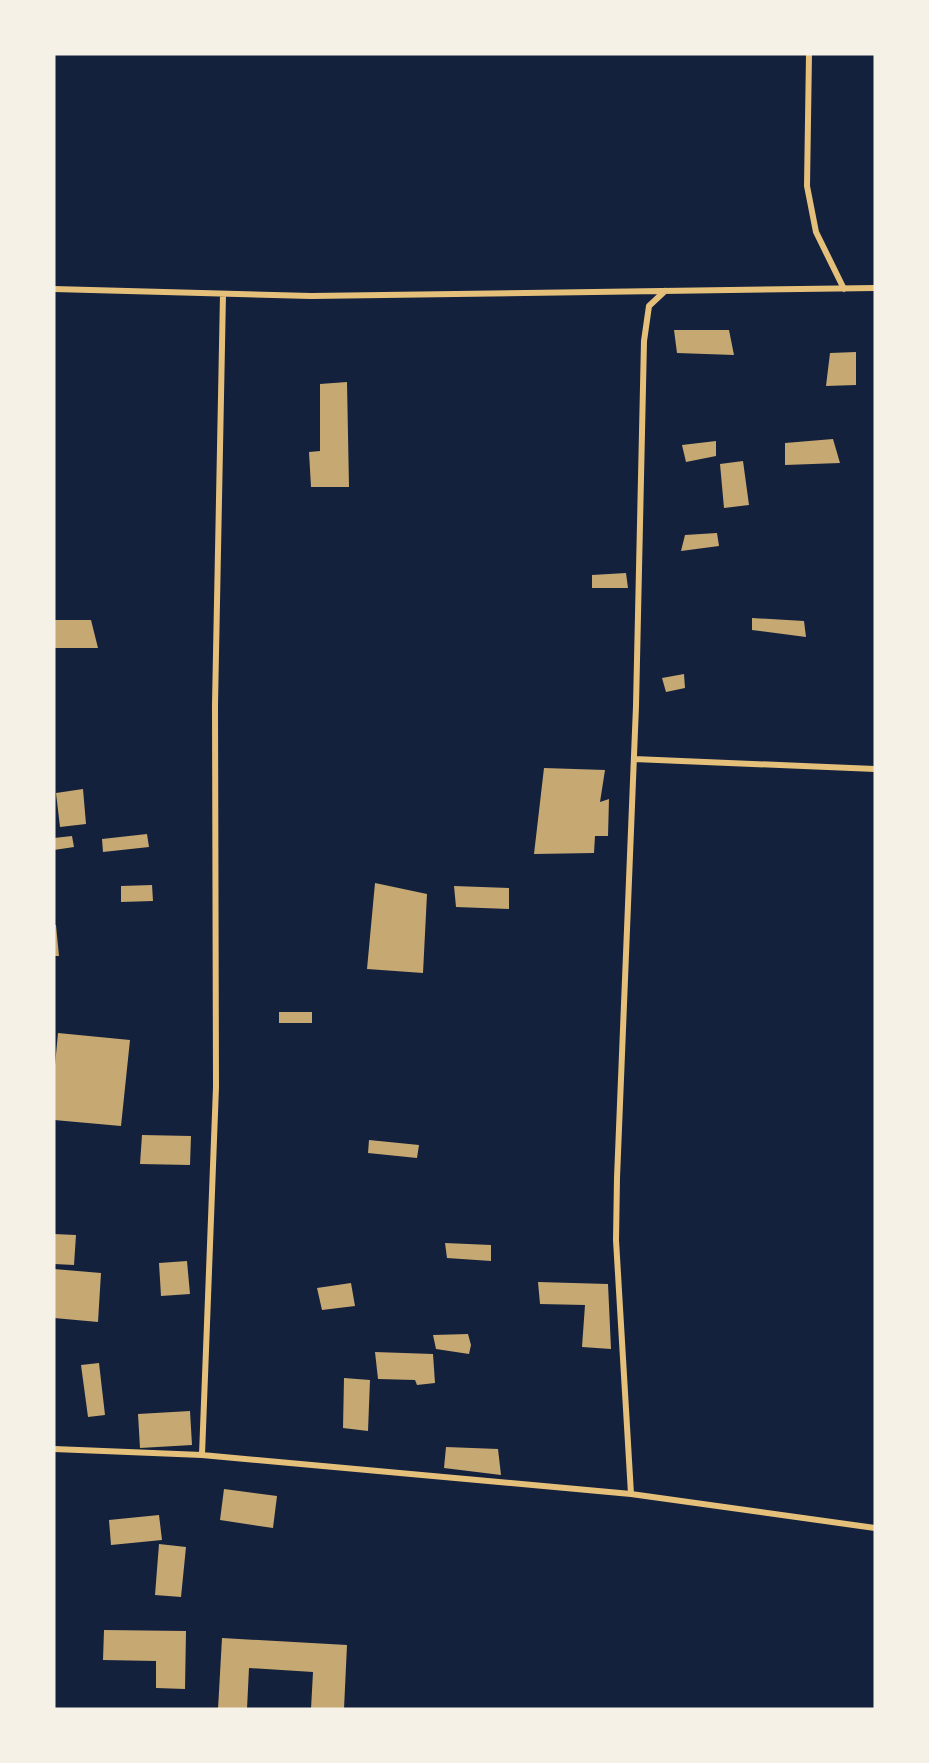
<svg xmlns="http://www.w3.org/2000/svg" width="929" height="1763" viewBox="0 0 929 1763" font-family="'Work Sans',sans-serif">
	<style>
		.building { fill: #c6a872 }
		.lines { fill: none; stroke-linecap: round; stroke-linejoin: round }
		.minor { stroke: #e5c07b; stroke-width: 6 }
	</style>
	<rect width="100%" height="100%" fill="#14213d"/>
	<path class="building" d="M674,330H729L734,355L677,353Z
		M856,352V385L826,386L830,353Z
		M347,382L349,487H311L309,452L320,451V384Z
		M833,439L840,463L785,465V443Z
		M716,441V456L686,462L682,445Z
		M743,461L749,505L724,508L720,464Z
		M717,533L719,546L681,551L685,535Z
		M626,573L628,588H592V575Z
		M752,618L804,621L806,637L752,630Z
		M54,620H91L98,648H54Z
		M684,674L685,688L666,692L662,678Z
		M544,768L605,770L600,802L609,799L608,836H595L594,853L534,854Z
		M83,789L86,824L60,827L56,793Z
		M147,834L149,847L103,852L102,839Z
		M72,836L74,847L54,850V838Z
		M375,883L427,894L423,973L367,969Z
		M152,885L153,901L121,902V886Z
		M454,886L509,888V909L456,907Z
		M54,925H56L59,956H54Z
		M279,1012H312V1023H279Z
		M58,1033L130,1040L121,1126L54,1120V1076Z
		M142,1135L191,1136L190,1165L140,1164Z
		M369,1140L419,1145L417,1158L368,1153Z
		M54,1234L76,1235L74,1265L54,1264Z
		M445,1243L491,1245V1261L447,1258Z
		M187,1261L190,1294L161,1296L159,1263Z
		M54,1269L101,1273L98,1322L54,1318Z
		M538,1282L608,1284L611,1349L582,1347L585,1305L540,1304Z
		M351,1283L355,1306L322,1310L317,1288Z
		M468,1334L471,1345L469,1354L436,1349L433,1335Z
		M375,1352L433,1354L435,1383L417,1385L415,1380L378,1379Z
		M99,1363L105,1415L88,1417L81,1365Z
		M344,1378L370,1380L368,1431L343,1428Z
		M190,1411L192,1445L140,1448L138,1414Z
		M446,1447L498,1449L501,1475L444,1468Z
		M224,1489L277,1496L273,1528L220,1520Z
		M159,1515L162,1540L111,1545L109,1520Z
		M159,1544L186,1547L181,1597L155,1595Z
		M104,1630L186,1631L185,1689L156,1688V1661L103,1660Z
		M222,1638L347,1645L344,1709H311L313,1672L249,1668L247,1709H218Z"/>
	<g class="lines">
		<path class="minor" d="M809,54L807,186L816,232L844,289
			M54,289L311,296L875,288
			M634,759L875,769
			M54,1449L202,1455L631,1494L875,1528
			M202,1455L216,1087L215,705L223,294
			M631,1494L616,1240L617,1178L636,706L644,341L649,306L665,291"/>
	</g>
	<rect width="929" height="1763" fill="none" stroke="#f6f1e7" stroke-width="111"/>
</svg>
